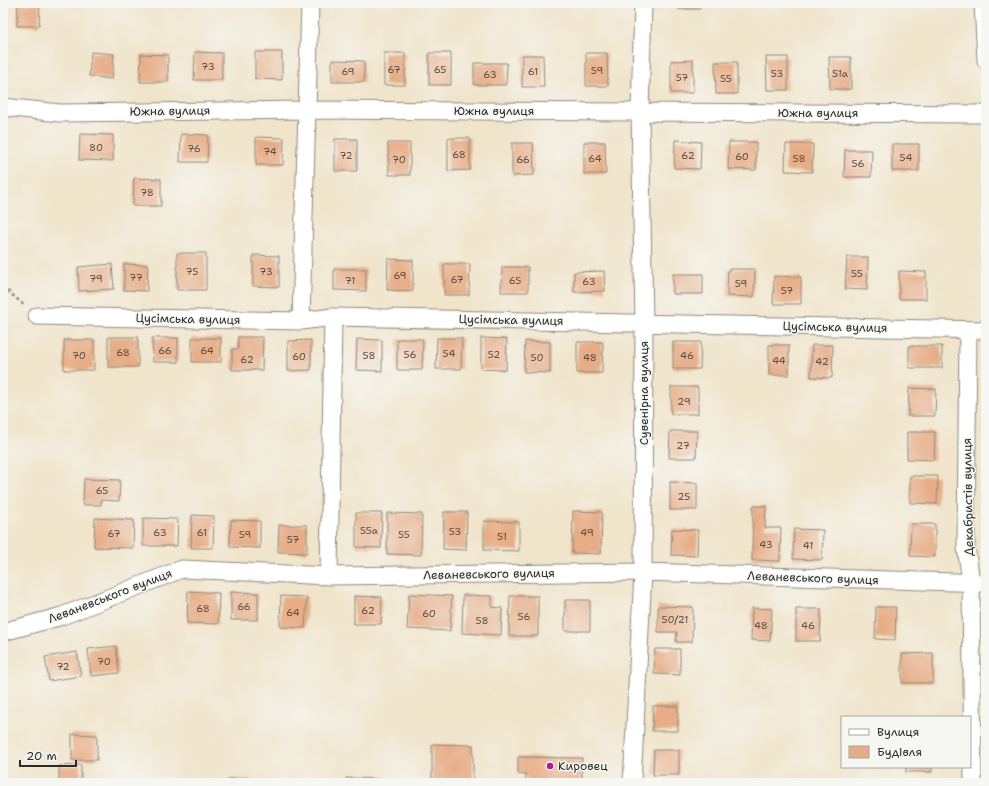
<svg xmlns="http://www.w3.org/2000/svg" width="989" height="786" viewBox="0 0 989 786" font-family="'Shantell Sans',sans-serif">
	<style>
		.building { fill: #e7ad87 }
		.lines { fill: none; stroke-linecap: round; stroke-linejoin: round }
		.street-casing { stroke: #8e887b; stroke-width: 19 }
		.path { stroke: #8e887b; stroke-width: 2.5; stroke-dasharray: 3 3; stroke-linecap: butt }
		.street { stroke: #fff; stroke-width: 17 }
		.poi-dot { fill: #b5179e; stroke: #f6f6f2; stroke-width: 1.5 }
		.labels { text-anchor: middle; stroke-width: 3; stroke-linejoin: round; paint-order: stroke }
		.number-label { font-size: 10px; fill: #5a4c42 }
		.street-label { font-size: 12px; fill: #2b2b2b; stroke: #f6f6f2 }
		.poi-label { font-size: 12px; fill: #2b2b2b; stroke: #f6f6f2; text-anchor: start }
	</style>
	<rect width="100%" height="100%" fill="#f6f6f2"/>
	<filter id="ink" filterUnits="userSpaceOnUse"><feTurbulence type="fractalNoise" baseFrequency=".025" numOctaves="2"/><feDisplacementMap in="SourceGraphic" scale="8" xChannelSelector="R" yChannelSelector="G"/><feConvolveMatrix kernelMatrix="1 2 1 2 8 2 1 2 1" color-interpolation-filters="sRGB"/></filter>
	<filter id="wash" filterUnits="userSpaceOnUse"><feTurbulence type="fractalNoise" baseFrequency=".012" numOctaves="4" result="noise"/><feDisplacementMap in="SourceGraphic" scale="16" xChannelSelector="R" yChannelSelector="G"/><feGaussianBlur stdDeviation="0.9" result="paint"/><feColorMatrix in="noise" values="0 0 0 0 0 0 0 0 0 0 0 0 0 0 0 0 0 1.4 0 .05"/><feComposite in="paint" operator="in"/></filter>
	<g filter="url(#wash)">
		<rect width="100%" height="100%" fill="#f0e4cb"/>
		<g id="blocks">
			<path class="building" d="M678,3H700V9H678Z
				M18,4H40L39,26H17Z
				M91,52L114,54L112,79L89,76Z
				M195,52L222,53V80H194Z
				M255,52H282V80L255,79Z
				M384,53H405V85H384Z
				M429,53H451V85H429Z
				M586,53H607L608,86H586Z
				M141,54L168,55V82H140Z
				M522,55H543L544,87H522Z
				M766,57H788V90H767Z
				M829,57H851V89H830Z
				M332,60L364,61V82H332Z
				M693,60V93H671V61Z
				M715,62H737V94H716Z
				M474,63H507L506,85H474Z
				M80,134L113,135V161L79,160Z
				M181,134L208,135L207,162H180Z
				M256,137L284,138L283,165H256Z
				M448,138H470V170L448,171Z
				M335,139H357V171H335Z
				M675,140L701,142L700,169L674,168Z
				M584,142H605L606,174H584Z
				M729,142H756V170L728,169Z
				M388,143H410V175H389Z
				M512,143H533L534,175L512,176Z
				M786,144H813L812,172L785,171Z
				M892,144H919V171H892Z
				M845,150H872L871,177H844Z
				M134,178L161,179V206H133Z
				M177,253H206V290H177Z
				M253,255L279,256V287L253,286Z
				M847,257H868L867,290L845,289Z
				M388,259L413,260V291L387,290Z
				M112,264L114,289L79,291L78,267Z
				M124,264L148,265L147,291L124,290Z
				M444,264H470L469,295H444Z
				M502,267H528V292H501Z
				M334,269H366V291L334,290Z
				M728,269H755L754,297L727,296Z
				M604,271L605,291L574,292V272Z
				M899,271L926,272V299H899Z
				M673,274H703V294H673Z
				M774,276L801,277V304H773Z
				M108,337H138V367H108Z
				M238,337H263L262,370H232V349H238Z
				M152,338H178V362H153Z
				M192,338H221V362H192Z
				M437,338H462L461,369H436Z
				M481,338L507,339L506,370L481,369Z
				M357,339L382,340V371L356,370Z
				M397,339H423L422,370H397Z
				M64,340H94V370H64Z
				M311,340V370L288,371V341Z
				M525,341L550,342V373L524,372Z
				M577,342H603L602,373H577Z
				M673,342H701L700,369H673Z
				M769,345H789V375H769Z
				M812,345H833L832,378L811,377Z
				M909,346H942V368H909Z
				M671,387H698V414H671Z
				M909,388L936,389L935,416H908Z
				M670,431H697L696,458H669Z
				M907,432H935L934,460L907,459Z
				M910,476H938L937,504L910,503Z
				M84,479L120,480L119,501L101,500V505H83Z
				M670,482L697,483V510H670Z
				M753,506H766L765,528H781L780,561L752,560Z
				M573,511L602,512L601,554L572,553Z
				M444,512H467L466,550L443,549Z
				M356,513H382L381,548L356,547Z
				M387,513L422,514L421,555L387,554Z
				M192,515L214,516L213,548H191Z
				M95,518L134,520L133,548L94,547Z
				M143,518L178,519L177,546H143Z
				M231,520L260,521V548L230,547Z
				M484,521L519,522V551L484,550Z
				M911,524H935V557L910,556Z
				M279,525H307V553L278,552Z
				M672,529L698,530L697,556L671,555Z
				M794,529L823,530L822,560L793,559Z
				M188,591L219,593L218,624L187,623Z
				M231,592L258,593V620H231Z
				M409,594L452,596L450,631L407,629Z
				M463,595L492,596V607L502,608L501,635L462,633Z
				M281,596L307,597L305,628L280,627Z
				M354,596L382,597L381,624H354Z
				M510,596H538V636H509Z
				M565,600H590V631H565Z
				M658,606L693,607L692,642H676L677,632H658Z
				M876,607H896L895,640L875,639Z
				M752,608L772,609L770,641L751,640Z
				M796,609H821L820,641H796Z
				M116,646L119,673L91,676L88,649Z
				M655,649H680V675L654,674Z
				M77,652L81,676L49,681L45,657Z
				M933,653V683H902V654Z
				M653,706H678V731H652Z
				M72,734L97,735V760H72Z
				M432,744L473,745V783H432Z
				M654,750H679V775H653Z
				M518,757L582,758V783H526V774H518Z
				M81,765V783H59V766Z
				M906,767H932V772H906Z
				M346,778L393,779V783H346Z
				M229,779H251V783H229Z
				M100,781H127V783H100Z
				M180,781H215V783H180Z"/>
		</g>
	</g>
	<g filter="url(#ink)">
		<use href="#blocks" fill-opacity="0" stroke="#8e887b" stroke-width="1"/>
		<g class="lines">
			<defs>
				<path id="street" d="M983,3L986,60
					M3,107L60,113L306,110L986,114
					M37,316L301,321L333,317L986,330
					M301,321L310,3
					M968,330L966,547L971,582L973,783
					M329,576L333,317
					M3,632L62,616L182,569L329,576L643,572L986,583
					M632,783L643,572L644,322L640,112L643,3"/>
			</defs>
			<use href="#street" class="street-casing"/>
			<path class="path" d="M3,287L24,305"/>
			<use href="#street" class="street"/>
		</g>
	</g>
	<circle class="poi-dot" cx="550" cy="766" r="4"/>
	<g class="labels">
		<g class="number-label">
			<text x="208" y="70">73</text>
			<text x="394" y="73">67</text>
			<text x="440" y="73">65</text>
			<text x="597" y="74">59</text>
			<text x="348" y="75">69</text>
			<text x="533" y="75">61</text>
			<text x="777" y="77">53</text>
			<text x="840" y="77">51а</text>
			<text x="490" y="78">63</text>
			<text x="682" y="81">57</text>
			<text x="726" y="82">55</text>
			<text x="96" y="151">80</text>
			<text x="194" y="152">76</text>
			<text x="270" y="155">74</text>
			<text x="459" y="158">68</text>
			<text x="346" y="159">72</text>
			<text x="688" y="159">62</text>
			<text x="742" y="160">60</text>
			<text x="906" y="161">54</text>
			<text x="595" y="162">64</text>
			<text x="799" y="162">58</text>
			<text x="399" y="163">70</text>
			<text x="523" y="163">66</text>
			<text x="858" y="167">56</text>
			<text x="147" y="196">78</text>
			<text x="192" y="275">75</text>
			<text x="266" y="275">73</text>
			<text x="857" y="277">55</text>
			<text x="400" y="279">69</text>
			<text x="136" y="281">77</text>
			<text x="96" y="282">79</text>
			<text x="457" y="283">67</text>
			<text x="350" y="284">71</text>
			<text x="515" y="284">65</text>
			<text x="589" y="285">63</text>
			<text x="741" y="287">59</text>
			<text x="787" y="294">57</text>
			<text x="165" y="354">66</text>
			<text x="207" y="354">64</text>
			<text x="123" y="356">68</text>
			<text x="449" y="357">54</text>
			<text x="410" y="358">56</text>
			<text x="494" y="358">52</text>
			<text x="79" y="359">70</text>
			<text x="369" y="359">58</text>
			<text x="687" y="359">46</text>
			<text x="299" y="360">60</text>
			<text x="537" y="361">50</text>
			<text x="590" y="361">48</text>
			<text x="247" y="363">62</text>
			<text x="779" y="364">44</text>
			<text x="822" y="365">42</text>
			<text x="684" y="405">29</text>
			<text x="683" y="449">27</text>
			<text x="102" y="494">65</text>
			<text x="684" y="500">25</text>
			<text x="369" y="534">55а</text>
			<text x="455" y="535">53</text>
			<text x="160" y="536">63</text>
			<text x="202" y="536">61</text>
			<text x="587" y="536">49</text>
			<text x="114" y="537">67</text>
			<text x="245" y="538">59</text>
			<text x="404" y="538">55</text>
			<text x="502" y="540">51</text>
			<text x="293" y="543">57</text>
			<text x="766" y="548">43</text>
			<text x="808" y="549">41</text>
			<text x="244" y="610">66</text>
			<text x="203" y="612">68</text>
			<text x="368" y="614">62</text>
			<text x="293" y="616">64</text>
			<text x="429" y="617">60</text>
			<text x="524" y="620">56</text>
			<text x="675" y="623">50/21</text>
			<text x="482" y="624">58</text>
			<text x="761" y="629">48</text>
			<text x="808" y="629">46</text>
			<text x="104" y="665">70</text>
			<text x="63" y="670">72</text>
		</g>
		<g class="street-label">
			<text transform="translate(170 111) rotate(-1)" y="4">Южна вулиця</text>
			<text x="494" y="115">Южна вулиця</text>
			<text x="818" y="117">Южна вулиця</text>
			<text transform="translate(188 319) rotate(1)" y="4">Цусімська вулиця</text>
			<text transform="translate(511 320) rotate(1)" y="4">Цусімська вулиця</text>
			<text transform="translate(835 327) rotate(1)" y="4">Цусімська вулиця</text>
			<text transform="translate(644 393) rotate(-90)" y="4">Сувенірна вулиця</text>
			<text transform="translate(968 497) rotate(-91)" y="4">Декабристів вулиця</text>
			<text transform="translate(489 574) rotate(-1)" y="4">Леваневського вулиця</text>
			<text transform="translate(813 578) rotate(2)" y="4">Леваневського вулиця</text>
			<text transform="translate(110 596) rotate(-21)" y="4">Леваневського вулиця</text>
		</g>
		<g class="poi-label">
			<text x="558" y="770">Кировец</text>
		</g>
	</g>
	<rect width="989" height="786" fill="none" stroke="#f6f6f2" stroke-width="16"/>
	<rect x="841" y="716" width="130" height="52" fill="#f6f6f2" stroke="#a5a5a2"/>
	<rect x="849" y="729" width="20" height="6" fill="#ffffff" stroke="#a5a5a2"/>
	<text x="877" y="736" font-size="12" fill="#2b2b2b">Вулиця</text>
	<rect x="849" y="746" width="20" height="12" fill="#e7ad87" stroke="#a5a5a2"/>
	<text x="877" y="756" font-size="12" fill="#2b2b2b">Будівля</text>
	<path d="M20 760v6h56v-6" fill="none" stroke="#2b2b2b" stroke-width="2"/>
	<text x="26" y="760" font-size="12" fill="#2b2b2b" stroke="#f6f6f2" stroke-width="3" paint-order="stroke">20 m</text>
</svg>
